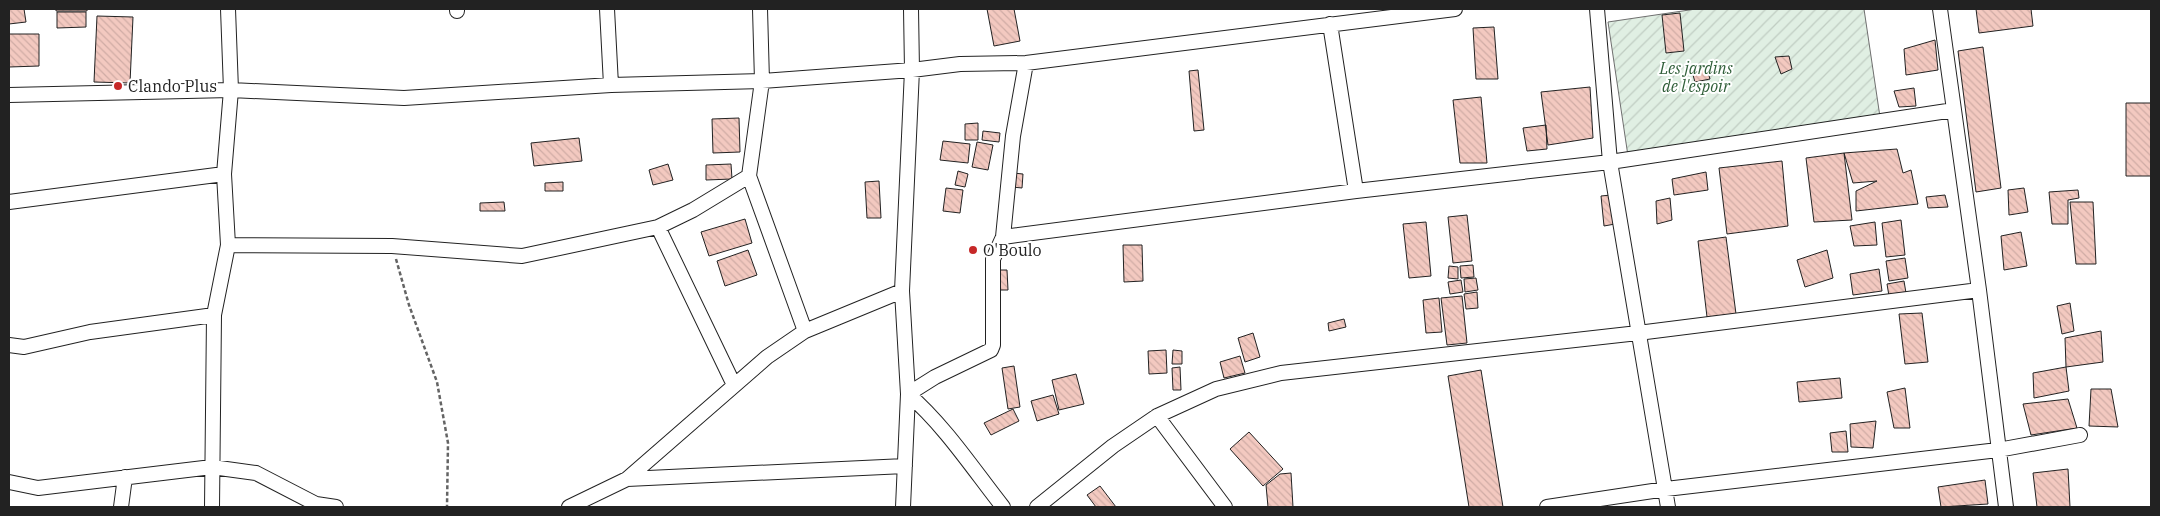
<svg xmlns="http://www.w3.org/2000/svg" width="2160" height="516" viewBox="0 0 2160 516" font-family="'IBM Plex Serif',serif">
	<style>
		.garden { fill: url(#garden-furrows); stroke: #6f6f6f }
		.building { fill: url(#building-back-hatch); stroke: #222 }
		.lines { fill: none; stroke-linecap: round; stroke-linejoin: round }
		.minor-casing { stroke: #222; stroke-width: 16 }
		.path { stroke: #646464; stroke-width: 2.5; stroke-dasharray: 4 2.5; stroke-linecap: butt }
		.minor { stroke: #fff; stroke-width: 14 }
		.poi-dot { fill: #c62828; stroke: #fff; stroke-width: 2 }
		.labels { text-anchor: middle; stroke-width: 4; stroke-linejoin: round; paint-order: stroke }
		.park-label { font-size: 16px; font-style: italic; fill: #2f5e38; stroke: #fff }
		.poi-label { font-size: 16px; fill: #222; stroke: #fff; text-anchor: start }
	</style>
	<defs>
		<pattern id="garden-furrows" width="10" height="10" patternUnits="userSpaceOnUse" patternTransform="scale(1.25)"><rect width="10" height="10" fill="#e0efe3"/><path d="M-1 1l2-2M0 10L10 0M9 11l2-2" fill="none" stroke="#c0cdc2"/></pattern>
		<pattern id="building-back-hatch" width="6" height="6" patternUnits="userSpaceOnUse" patternTransform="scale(1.25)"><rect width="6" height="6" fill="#f3c9c0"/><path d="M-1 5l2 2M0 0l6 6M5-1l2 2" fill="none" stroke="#d0aca5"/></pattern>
	</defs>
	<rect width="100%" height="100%" fill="#fff"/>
	<path class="garden" d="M1696,9H1864L1880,117L1628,156L1608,22Z"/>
	<path class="building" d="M9,9H24L26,22L9,24Z
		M56,9H87V11H56Z
		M987,9H1014L1020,41L994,46Z
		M1976,9H2031L2033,26L1979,33Z
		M57,12H86V27L57,28Z
		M1680,13L1684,51L1666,53L1662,15Z
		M97,16L133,17L130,83L94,82Z
		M1494,27L1498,79H1476L1473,28Z
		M9,34H39V66L9,67Z
		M1935,40L1938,70L1906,75L1904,49Z
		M1983,47L2001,188L1976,192L1958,51Z
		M1789,56L1792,69L1781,74L1775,57Z
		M1706,66L1710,79L1695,82L1691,68Z
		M1198,70L1204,130L1194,131L1189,71Z
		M1590,87L1593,138L1548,145L1541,92Z
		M1914,88L1916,106L1899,107L1894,91Z
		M1481,97L1487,163H1460L1453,100Z
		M2126,103H2151V176H2126Z
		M739,118L740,152L713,153L712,119Z
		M978,123V140H965V124Z
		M1546,125L1547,149L1527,151L1523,128Z
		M983,131L1000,133L999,142L982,140Z
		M579,138L582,161L534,166L531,143Z
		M943,141L970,144L968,163L940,160Z
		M977,142L993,145L988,170L972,167Z
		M1897,149L1903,173L1911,170L1918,204L1856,211V191L1877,181L1853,183L1844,153Z
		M1844,153L1852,220L1814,222L1806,158Z
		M1782,161L1788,226L1727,234L1719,168Z
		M668,164L673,180L653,185L649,170Z
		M731,164L732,179L706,180V165Z
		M958,171L968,174L965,187L955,185Z
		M1706,172L1708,190L1674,195L1672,179Z
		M1013,173L1023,174L1022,188L1012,187Z
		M879,181L881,218H867L865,182Z
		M563,182V191H545V183Z
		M946,188L963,190L960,213L943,211Z
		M2024,188L2028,212L2009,215L2008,190Z
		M2078,190L2079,198L2068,200V224H2052L2049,192Z
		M1611,195L1615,224L1604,226L1601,196Z
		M1945,195L1948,207L1928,208L1926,197Z
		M1670,198L1672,220L1657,224L1656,201Z
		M504,202L505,211H480V203Z
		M2070,202H2093L2096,264H2076Z
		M1467,215L1472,261L1453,263L1448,217Z
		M745,219L752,243L709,256L701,232Z
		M1901,220L1905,255L1886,257L1882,223Z
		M1426,222L1431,276L1409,278L1403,224Z
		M1875,222L1877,245L1854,246L1850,226Z
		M2021,232L2027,266L2004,270L2001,236Z
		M1726,237L1736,314L1707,317L1698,241Z
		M1123,245H1142L1143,281L1124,282Z
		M748,250L757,275L725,286L717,261Z
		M1827,250L1833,278L1805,287L1797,260Z
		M1905,258L1908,278L1889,281L1886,261Z
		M1473,265L1474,277L1461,278L1460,266Z
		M1449,266L1458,267V279L1448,278Z
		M1879,269L1882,291L1853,295L1850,274Z
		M997,270H1007L1008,290H998Z
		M1476,278L1478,290L1465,292L1464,279Z
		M1461,280L1463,292L1450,294L1448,282Z
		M1904,281L1906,293L1889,296L1887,284Z
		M1477,292L1478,308L1466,309L1464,294Z
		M1462,296L1467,343L1447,345L1441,298Z
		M1439,298L1442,332L1426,333L1423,300Z
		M2070,303L2074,331L2062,334L2057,306Z
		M1922,313L1928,362L1905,364L1899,314Z
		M1344,319L1346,327L1329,331L1328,323Z
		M2101,331L2103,362L2066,367L2065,338Z
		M1253,333L1260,357L1245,362L1238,338Z
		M1166,350L1167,373L1149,374L1148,351Z
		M1173,350L1182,351V364H1172Z
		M1240,356L1245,373L1224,378L1220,362Z
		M1014,366L1020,407L1008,409L1002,368Z
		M1180,367L1181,390H1173L1172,368Z
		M2066,367L2069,391L2034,398L2033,373Z
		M1481,370L1503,507H1469L1448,376Z
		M1076,374L1084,404L1059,410L1052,380Z
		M1840,378L1842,398L1799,402L1797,382Z
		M1905,388L1910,428H1894L1887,392Z
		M2091,389H2111L2118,427L2089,426Z
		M1053,395L1059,414L1037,421L1031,401Z
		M2068,399L2077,428L2031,435L2023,404Z
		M1013,409L1019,421L991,435L984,423Z
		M1876,421L1873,448L1851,447L1850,424Z
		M1846,431L1848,452H1832L1830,433Z
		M1249,432L1283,469L1263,486L1230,449Z
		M2068,469L2070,507H2037L2033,473Z
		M1291,473L1293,507H1268L1266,485L1280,474Z
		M1985,480L1988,504L1941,507L1938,487Z
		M1100,486L1116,507H1096L1087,495Z"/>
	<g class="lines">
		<defs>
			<path id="minor" d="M457,9V11
				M607,9L611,85
				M760,9L762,81L749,176L805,331
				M1597,9L1610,162L1668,507
				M1940,9L1979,290L2006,507
				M1330,24L1356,191
				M9,95L231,90L404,98L611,85L762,81L912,70L960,64L1026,63L1455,9
				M9,202L224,174
				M658,227L734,385
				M1003,237L1356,191L1610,162L1954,110
				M228,245L392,246L522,256L658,227L693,210L749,176
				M9,345L24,347L90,332L214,315
				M908,394L935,377L991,350L993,345V259L1003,237L1013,136L1026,63
				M908,394C945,426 973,469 1003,507
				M1157,416L1225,507
				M627,479L905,466
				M9,482L38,488L212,467L256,473L316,504L336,507
				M121,507L125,477
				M212,507L214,315L228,245L224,174L231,90L228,9
				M569,507L627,479L767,357L805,331L902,291
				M903,507L908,394L902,291L912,70L911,9
				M1037,507L1113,446L1157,416L1216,389L1281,373L1638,333L1979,290
				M1547,507L1666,489L1998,450L2080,435"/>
		</defs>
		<use href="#minor" class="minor-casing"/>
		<path class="path" d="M396,259L409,305L437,382L448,443L447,507"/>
		<use href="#minor" class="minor"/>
	</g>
	<g class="poi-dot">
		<circle cx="118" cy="86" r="5"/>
		<circle cx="973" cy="250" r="5"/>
	</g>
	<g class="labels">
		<g class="park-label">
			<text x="1696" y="74">Les jardins<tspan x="1696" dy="18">de l'espoir</tspan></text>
		</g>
		<g class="poi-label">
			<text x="128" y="92">Clando Plus</text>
			<text x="983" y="256">O'Boulo</text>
		</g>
	</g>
	<rect width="2160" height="516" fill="none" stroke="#222222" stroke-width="20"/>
</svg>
